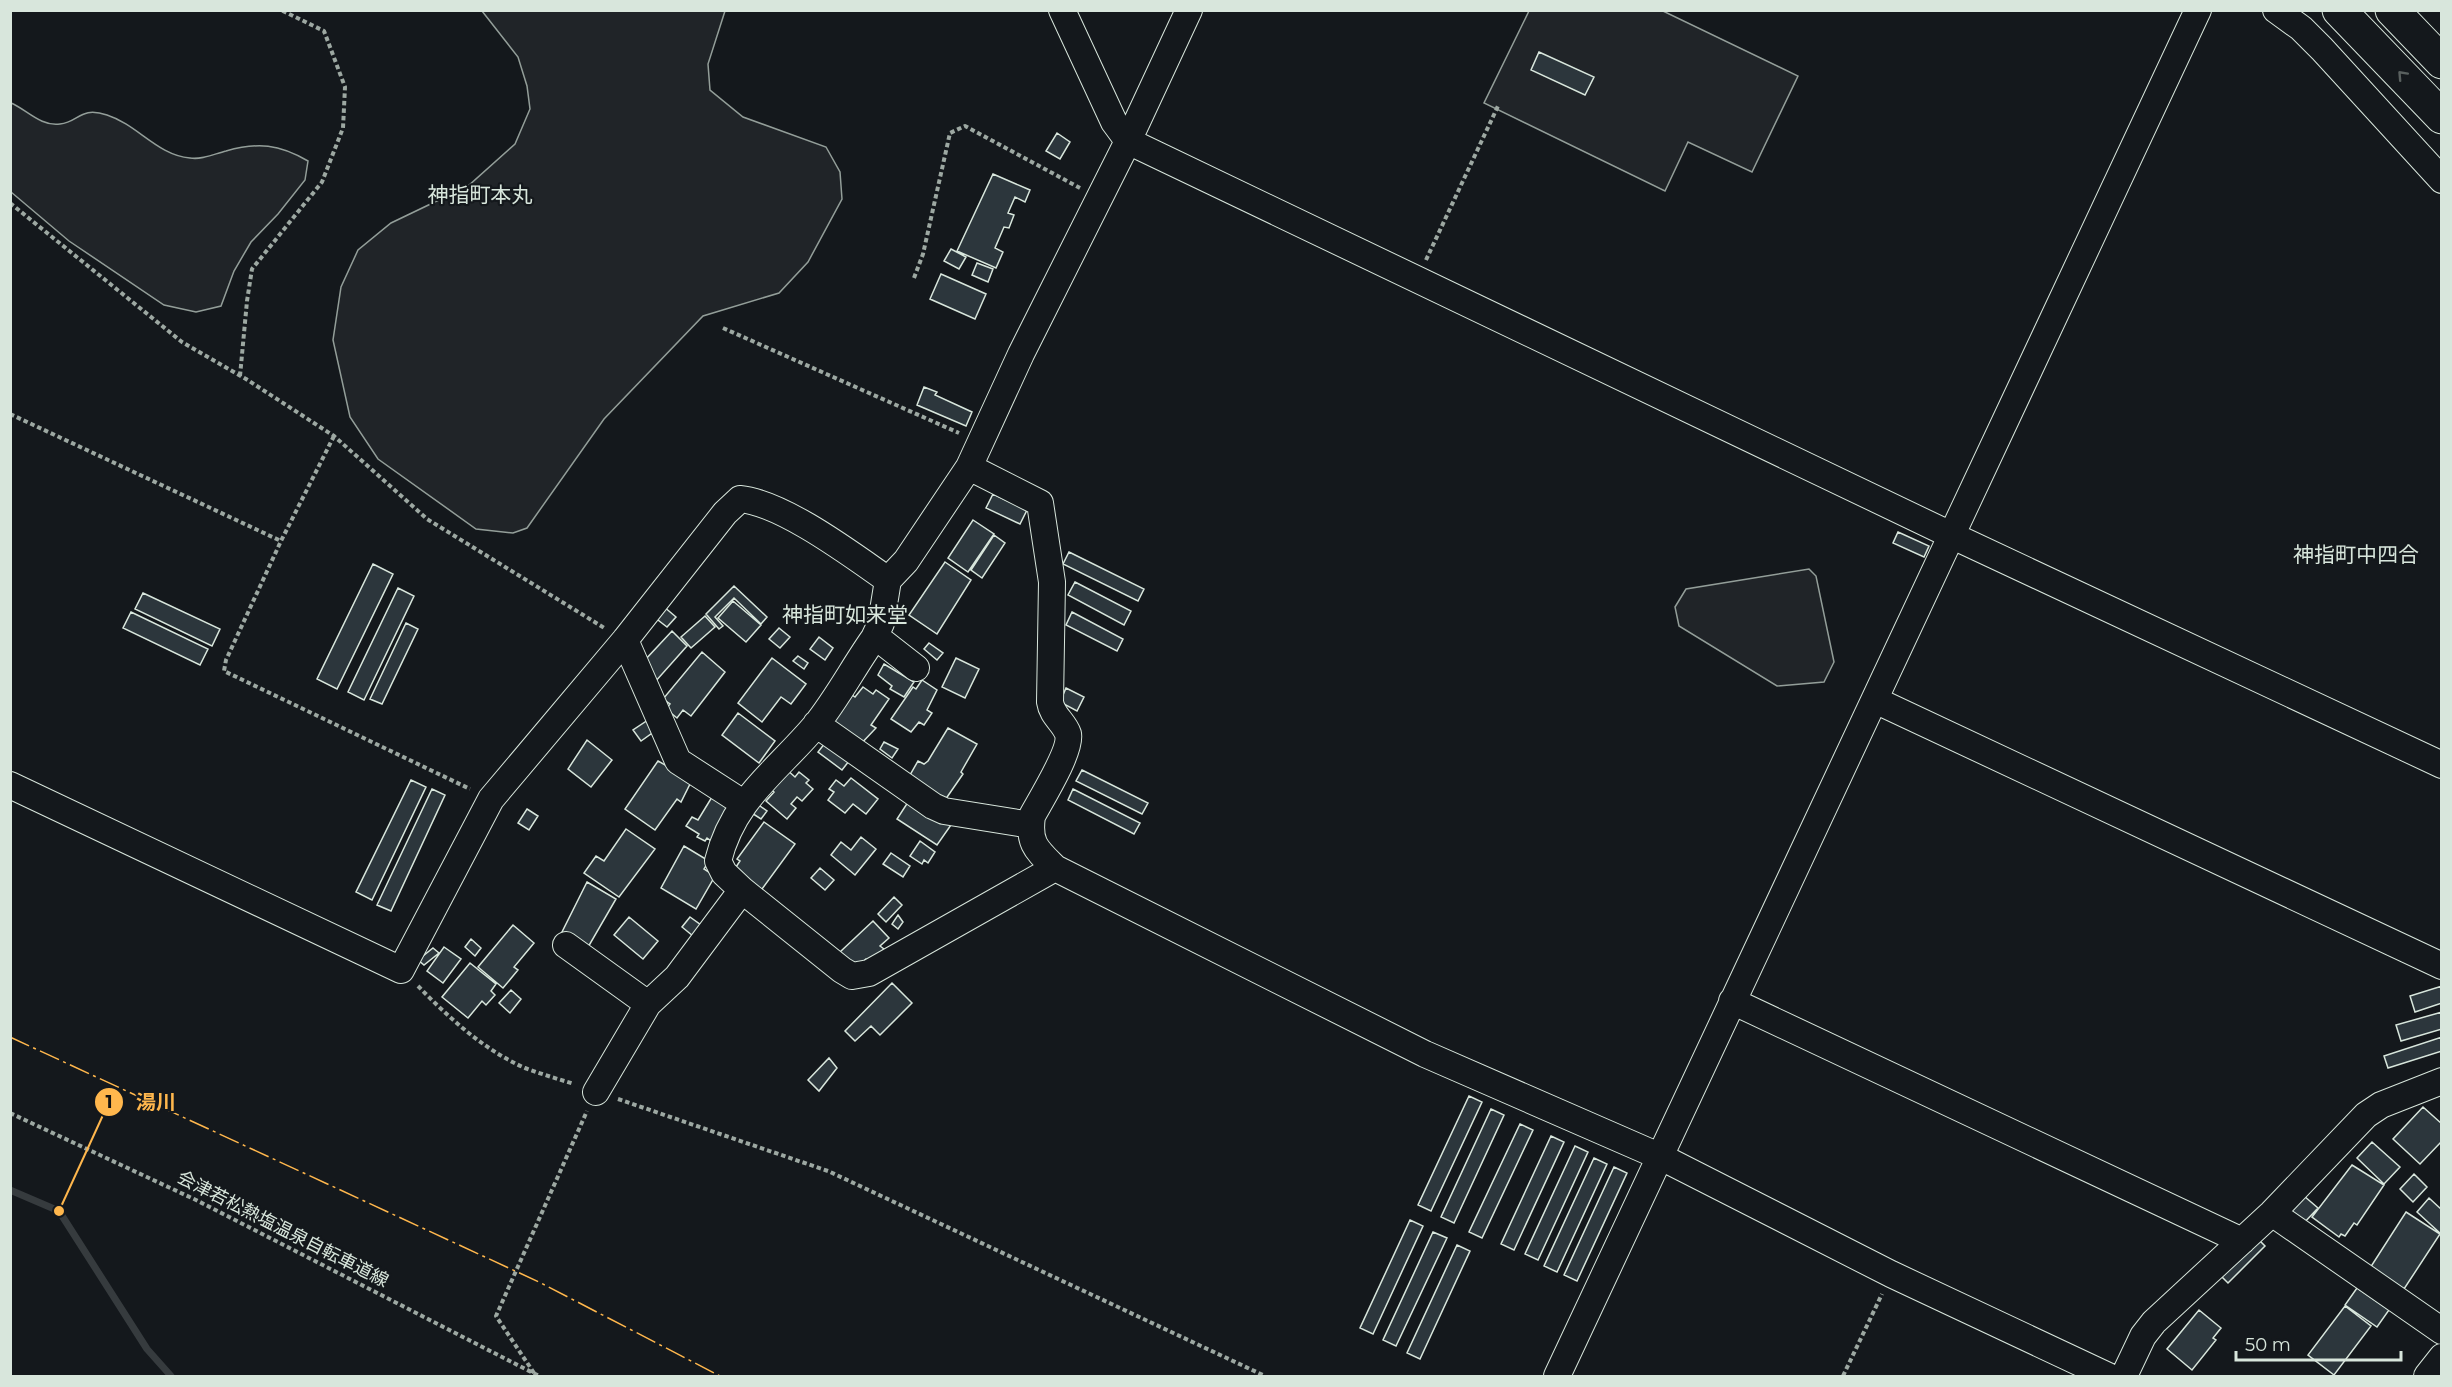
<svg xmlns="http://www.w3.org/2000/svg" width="2452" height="1387" viewBox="0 0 2452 1387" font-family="Montserrat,'Noto Sans JP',sans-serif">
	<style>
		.green { fill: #202428; stroke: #939e99; stroke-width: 1.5 }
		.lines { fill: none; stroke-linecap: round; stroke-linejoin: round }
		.stream { stroke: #363b3e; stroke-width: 7 }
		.building { fill: #2c363c; stroke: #d8e6dc; stroke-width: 1.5 }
		.minor-casing { stroke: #d8e6dc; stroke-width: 28 }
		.highway-casing { stroke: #d8e6dc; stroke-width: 35 }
		.path { stroke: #9da8a2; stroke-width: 4; stroke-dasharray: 4.5 3; stroke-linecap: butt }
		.minor { stroke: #14181c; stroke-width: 26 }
		.highway { stroke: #14181c; stroke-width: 33 }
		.power { stroke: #ffb74d; stroke-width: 1.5; stroke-dasharray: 21 4.5 3 4.5; stroke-linecap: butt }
		.oneway { stroke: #59605f }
		.labels { text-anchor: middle; stroke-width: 4.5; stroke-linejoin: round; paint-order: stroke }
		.street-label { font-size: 18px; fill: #d8e6dc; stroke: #14181c }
		.quarter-label { font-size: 21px; fill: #d8e6dc; stroke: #14181c }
		.leader { fill: none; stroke: #ffb74d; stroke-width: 2 }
		.callout-dot { fill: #ffb74d; stroke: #14181c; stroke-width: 2 }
		.mark-label { font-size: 18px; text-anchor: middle; font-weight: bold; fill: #111 }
		.callout-label { font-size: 20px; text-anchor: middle; font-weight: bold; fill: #ffb74d; stroke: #14181c; stroke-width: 4.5; stroke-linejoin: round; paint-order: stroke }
	</style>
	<rect width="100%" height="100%" fill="#14181c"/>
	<path class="green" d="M482,11H725L708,64L710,90L743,117L826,147L840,172L842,199L808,262L779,293L703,316L604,419L527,528L513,533L476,529L378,459L350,417L333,340L341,287L358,250L391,223L468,186L515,144L530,109L527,86L518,57Z
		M1529,11H1663L1798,76L1752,172L1688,142L1665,191L1484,103Z
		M11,103C26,109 41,127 60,124C79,122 80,106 107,115C138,125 157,155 190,158C202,160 214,154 226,151C258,142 279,144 308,161L305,180L278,214L251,242L234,271L221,306L196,312L164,305L69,241L11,192Z
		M1809,569L1816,576L1834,662L1824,682L1777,686L1679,626L1675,607L1686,589Z"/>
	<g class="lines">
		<path class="stream" d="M10,1190L59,1211L147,1349L171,1376"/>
	</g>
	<path class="building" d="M1539,52L1594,77L1585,95L1531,70Z
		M1057,133L1070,142L1060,159L1046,151Z
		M993,174L1030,190L1025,202L1015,197L1008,213L1014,215L1009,228L1004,227L995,248L1003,252L996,268L957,251Z
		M951,249L966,257L959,269L944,261Z
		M977,263L993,269L988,282L972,275Z
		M941,274L986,294L975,319L930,299Z
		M924,387L937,392L935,395L972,412L966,426L917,405Z
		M993,494L1027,510L1020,524L986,508Z
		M973,520L994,534L968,572L948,558Z
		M1898,532L1929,546L1924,557L1893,543Z
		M994,535L1005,543L982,578L971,570Z
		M1069,552L1144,589L1138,601L1063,564Z
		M945,562L971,580L937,634L909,615Z
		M373,564L393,574L337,689L317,679Z
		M1075,582L1131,611L1124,625L1068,595Z
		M734,586L767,617L761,624L734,598L715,617L723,626L719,629L706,614Z
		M398,588L414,596L364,700L348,692Z
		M143,593L220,629L212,646L135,609Z
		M733,601L761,625L746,642L718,618Z
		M663,606L676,617L667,627L654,617Z
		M131,612L208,649L200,665L123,628Z
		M1072,612L1123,639L1117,651L1066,625Z
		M705,616L715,627L691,648L681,637Z
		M406,623L418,629L382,704L370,699Z
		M779,628L790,637L780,648L769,639Z
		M672,631L687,646L655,682L645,660Z
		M819,637L833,648L825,660L810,649Z
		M929,643L943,653L937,660L924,649Z
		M702,652L725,672L691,716L683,710L677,718L666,709L670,704L663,699Z
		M798,656L808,663L804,669L793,661Z
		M772,658L806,684L791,704L781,697L762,722L738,703Z
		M956,658L979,669L965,698L942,687Z
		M884,664L914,682L904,697L890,689L892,686L878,675Z
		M922,680L937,690L927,710L932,713L924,725L919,722L911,732L891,719L913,687L916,689Z
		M863,687L873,694L876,690L889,699L871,725L876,728L857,748L828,728L852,695L855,697Z
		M1066,688L1084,697L1077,711L1060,702Z
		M738,713L775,741L759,763L722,735Z
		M648,720L655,731L641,741L633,730Z
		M948,728L977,744L961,772L963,774L943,803L906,782L918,761L924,764L928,761Z
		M587,740L612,760L591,787L568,769Z
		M884,742L898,749L892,758L880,749Z
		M825,743L849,761L842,770L818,752Z
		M658,761L692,780L681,802L677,799L655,830L625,809Z
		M786,769L795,777L799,772L809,780L806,783L813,789L802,801L797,797L791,804L796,808L787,819L766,801L774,792L769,788Z
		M1082,770L1148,803L1142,814L1076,781Z
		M851,778L878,799L866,814L853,804L845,813L828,800L834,792L829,789L836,780L844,786Z
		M411,780L426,787L372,900L356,892Z
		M432,789L445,795L391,911L377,905Z
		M1073,789L1140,823L1134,834L1068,800Z
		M715,792L733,803L714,843L707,838L705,841L697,837L699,834L686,826L692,817L698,820Z
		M910,799L951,825L937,845L897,819Z
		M753,801L767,811L761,819L747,810Z
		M527,809L538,816L529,830L518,823Z
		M764,822L795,844L759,893L732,873L740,861L737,859Z
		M626,829L655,849L619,897L584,873L596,856L604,861Z
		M861,837L876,849L855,875L831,855L841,842L851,850Z
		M920,841L935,852L928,863L924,860L922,864L910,856Z
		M684,846L709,861L704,869L715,876L696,909L661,888Z
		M891,853L910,866L903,877L883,864Z
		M820,868L834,880L825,890L811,878Z
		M587,882L616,899L587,949L561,934Z
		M894,897L902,905L886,922L878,914Z
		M898,915L903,922L898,929L892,924Z
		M629,917L658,941L643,959L614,935Z
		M690,917L701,925L693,936L682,927Z
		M873,921L889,938L880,946L884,949L870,963L866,959L856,968L840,952Z
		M513,925L534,943L514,967L518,970L503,988L478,967Z
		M471,939L481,948L475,956L465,947Z
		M444,947L461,959L443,983L427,971Z
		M433,948L439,953L424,965L418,960Z
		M470,963L496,984L491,991L495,995L486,1005L482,1001L468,1018L442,997Z
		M892,983L912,1003L880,1035L871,1026L855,1041L845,1031Z
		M2442,986V1003L2415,1012L2410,996Z
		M511,990L521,999L510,1013L499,1003Z
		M2442,1012V1029L2401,1041L2396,1025Z
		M2442,1037V1051L2388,1068L2384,1056Z
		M829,1058L837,1068L819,1091L808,1080Z
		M1469,1096L1482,1102L1431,1211L1418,1205Z
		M2423,1107L2442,1124V1141L2420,1164L2393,1139Z
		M1491,1109L1504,1115L1454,1223L1441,1217Z
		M1520,1124L1533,1130L1482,1238L1469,1232Z
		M1551,1136L1564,1142L1514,1250L1501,1244Z
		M2372,1142L2400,1167L2384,1184L2357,1158Z
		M1575,1146L1588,1152L1538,1260L1525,1254Z
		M1594,1158L1607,1164L1557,1272L1544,1266Z
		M2352,1165L2384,1185L2357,1225L2354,1223L2345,1236L2341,1234L2339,1237L2312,1217Z
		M1614,1167L1627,1173L1577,1281L1564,1275Z
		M2414,1174L2427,1187L2413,1202L2400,1189Z
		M2304,1196L2318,1208L2302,1225L2289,1213Z
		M2429,1198L2442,1210L2441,1234L2417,1212Z
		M2406,1212L2440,1234L2404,1289L2370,1268Z
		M1410,1220L1423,1226L1373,1334L1360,1328Z
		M1433,1232L1447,1238L1396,1346L1383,1340Z
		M2258,1239L2265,1246L2228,1283L2221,1276Z
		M1457,1245L1470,1251L1420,1359L1407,1353Z
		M2357,1288L2389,1310L2377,1327L2345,1305Z
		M2345,1306L2371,1326L2334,1375L2308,1355Z
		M2199,1310L2221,1328L2213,1338L2216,1340L2192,1370L2167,1349Z"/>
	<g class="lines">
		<defs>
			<path id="minor" d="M1062,10L1114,122L1128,141L1953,536L2442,765
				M2276,10L2301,28L2322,49L2442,180
				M969,467L1040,503L1052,582L1050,702C1052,716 1064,722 1068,734C1072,750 1040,801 1032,816C1028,844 1037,850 1055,868L1425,1054L1661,1157L1891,1274L2108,1376
				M875,636L916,668
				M625,640L678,761L743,803
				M1875,700L2442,966
				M816,724L933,806L944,811L1031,825
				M10,785L401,970L491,799L625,640L725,513L740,499C783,503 852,555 888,580L906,561L969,467L1021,354L1128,141L1189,10
				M742,890L842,970L852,976L869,973L1055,868
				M566,945L648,1004
				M1732,1001L2242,1241
				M596,1092L648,1004L677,977L742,890L724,873L718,861C733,799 777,771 815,726C837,699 854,666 874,638L881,623L888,580
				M2272,1213L2442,1331
				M1557,1376L2198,10
				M2124,1376L2143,1336L2154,1322L2272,1213L2366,1115L2381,1105L2442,1081
				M2427,1376L2442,1357"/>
			<path id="highway" d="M2339,10L2442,117
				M2392,10L2442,62"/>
		</defs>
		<use href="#minor" class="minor-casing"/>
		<use href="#highway" class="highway-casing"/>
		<path class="path" d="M10,203L182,342L246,379L334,436L427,519L606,629
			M1426,260L1498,106
			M914,278L923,254L950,133L965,126L1080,188
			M723,328L959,433
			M240,376L247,301L252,269L322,182L343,128L345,87L324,31L281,10
			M10,414L281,541
			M334,436L281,541L226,660L224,671L470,789
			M418,986C449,1018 484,1050 525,1068C541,1074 558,1079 574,1084
			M618,1099L828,1171L1265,1376
			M10,1113L196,1200L539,1376
			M534,1373L496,1316L587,1111
			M1843,1376L1882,1294"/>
		<use href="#minor" class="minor"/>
		<use href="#highway" class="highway"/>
		<path class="power" d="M10,1037L539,1282L720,1376"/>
	</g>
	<defs><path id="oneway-chevron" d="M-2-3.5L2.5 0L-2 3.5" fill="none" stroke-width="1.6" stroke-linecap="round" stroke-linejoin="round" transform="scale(1.5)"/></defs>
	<use class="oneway" href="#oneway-chevron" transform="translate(2402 75) rotate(-133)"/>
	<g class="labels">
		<g class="street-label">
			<text transform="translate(283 1229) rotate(27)" y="6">会津若松熱塩温泉自転車道線</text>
		</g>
		<g class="quarter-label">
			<text x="480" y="202">神指町本丸</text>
			<text x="2356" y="562">神指町中四合</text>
			<text x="845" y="622">神指町如来堂</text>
		</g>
	</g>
	<path class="leader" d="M59 1211L109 1102"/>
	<g class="callout-dot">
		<circle cx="59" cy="1211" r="6"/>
		<circle cx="109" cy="1102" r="15"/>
	</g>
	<g class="mark-label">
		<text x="109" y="1108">1</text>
	</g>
	<g class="callout-label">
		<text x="156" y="1109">湯川</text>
	</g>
	<rect width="2452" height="1387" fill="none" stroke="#d8e6dc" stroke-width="24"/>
	<path d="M2236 1351v9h165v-9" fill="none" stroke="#d8e6dc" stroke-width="3"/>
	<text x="2245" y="1351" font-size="18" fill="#d8e6dc" stroke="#14181c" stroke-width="4.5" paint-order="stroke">50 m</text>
</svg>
